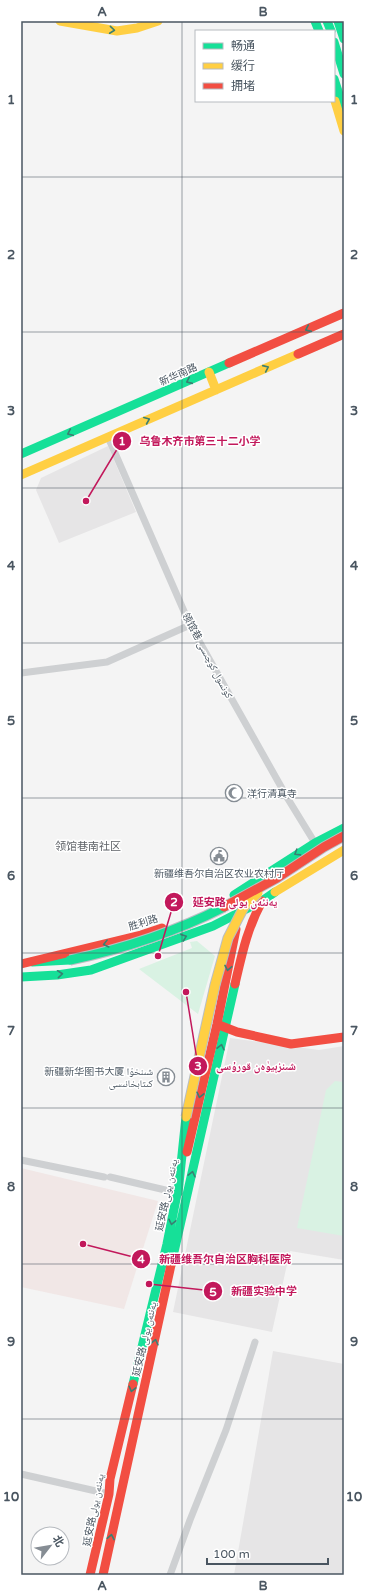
<svg xmlns="http://www.w3.org/2000/svg" width="365" height="1596" viewBox="0 0 365 1596" font-family="'Varela Round','Noto Naskh Arabic','Noto Sans SC',sans-serif">
	<style>
		.education { fill: #e6e5e6 }
		.medical { fill: #f1e7e6 }
		.green { fill: #d9f2e3 }
		.lines { fill: none; stroke-linecap: round; stroke-linejoin: round }
		.street { stroke: #ced0d2; stroke-width: 7 }
		.fast { stroke: #16e098; stroke-width: 9 }
		.slow { stroke: #ffcf43; stroke-width: 9 }
		.jam { stroke: #f24e42; stroke-width: 9 }
		.fast-bridge-casing { stroke: #b9bec3; stroke-width: 11; stroke-linecap: butt }
		.slow-bridge-casing { stroke: #b9bec3; stroke-width: 11; stroke-linecap: butt }
		.jam-bridge-casing { stroke: #b9bec3; stroke-width: 11; stroke-linecap: butt }
		.fast-bridge { stroke: #16e098; stroke-width: 9 }
		.slow-bridge { stroke: #ffcf43; stroke-width: 9 }
		.jam-bridge { stroke: #f24e42; stroke-width: 9 }
		.oneway { stroke: #3a7f72 }
		.grid { fill: none; stroke: #4a5661; stroke-width: 1; stroke-opacity: 0.55 }
		.labels { text-anchor: middle; stroke-width: 3; stroke-linejoin: round; paint-order: stroke }
		.street-label { font-size: 10px; fill: #4a5661; stroke: #fff }
		.poi-label { font-size: 10px; fill: #4a5661; stroke: #fff; text-anchor: start }
		.neighbourhood-label { font-size: 11px; fill: #5f6368; stroke: #fff }
		.leader { fill: none; stroke: #c2185b; stroke-width: 1.5 }
		.callout-dot { fill: #c2185b; stroke: #fff; stroke-width: 1.5 }
		.mark-label { font-size: 12px; text-anchor: middle; font-weight: bold; fill: #fff }
		.callout-label { font-size: 11px; text-anchor: middle; font-weight: bold; fill: #c2185b; stroke: #fff; stroke-width: 3; stroke-linejoin: round; paint-order: stroke }
		.neatline { fill: none; stroke: #4a5661; stroke-width: 1.5 }
		.grid-label { font-size: 13px; text-anchor: middle; font-weight: bold; fill: #4a5661 }
	</style>
	<rect width="100%" height="100%" fill="#f4f4f4"/>
	<path class="education" d="M108,446L136,512L59,543L36,490L41,478Z
		M230,1038L319,1050L344,1046V1260L290,1251L272,1332L173,1312Z
		M273,1351L344,1364V1575H234Z"/>
	<path class="medical" d="M21,1168L158,1201L124,1309L21,1287Z"/>
	<path class="green" d="M197,941L215,956L198,1014L139,969L192,948L190,942Z
		M335,1081L344,1082V1236L297,1228L326,1090Z"/>
	<g class="lines">
		<path class="street" d="M108,437L190,625L288,799L315,843
			M21,673L107,662L190,625
			M21,1160L104,1177
			M110,1177L178,1193
			M21,1474L109,1494
			M170,1575L190,1520L226,1430L255,1342"/>
		<path class="fast" d="M315,21L319,31
			M327,21L331,31
			M338,21L344,39
			M334,42L344,74
			M334,79L344,110
			M21,454L229,363
			M234,895L315,843L344,828
			M32,962L70,960
			M21,977L57,975L91,970L213,926L262,901L275,892
			M178,1193L186,1117
			M171,1265L235,984
			M133,1384L167,1244L179,1184"/>
		<path class="slow" d="M60,21L117,31L137,28L158,21
			M335,101L344,131
			M209,372L216,390
			M21,475L298,354
			M275,892L344,850"/>
		<path class="jam" d="M298,354L344,334
			M229,363L344,313
			M21,964L141,935L162,928
			M235,984C242,954 247,929 262,901
			M219,1025L237,1032L291,1044L344,1037
			M187,1152L217,1024L236,929
			M90,1575L109,1494L110,1479L133,1384
			M103,1575L171,1265"/>
		<defs>
			<path id="fast-bridge" d="M70,960C123,949 175,932 224,907"/>
			<path id="slow-bridge" d="M186,1117L215,985L228,938L244,907L258,893"/>
			<path id="jam-bridge" d="M224,907L277,878L324,847L344,836"/>
		</defs>
		<use href="#fast-bridge" class="fast-bridge-casing"/>
		<use href="#slow-bridge" class="slow-bridge-casing"/>
		<use href="#jam-bridge" class="jam-bridge-casing"/>
		<use href="#fast-bridge" class="fast-bridge"/>
		<use href="#slow-bridge" class="slow-bridge"/>
		<use href="#jam-bridge" class="jam-bridge"/>
	</g>
	<defs><path id="oneway-chevron" d="M-2-3.5L2.5 0L-2 3.5" fill="none" stroke-width="1.6" stroke-linecap="round" stroke-linejoin="round"/></defs>
	<g class="oneway">
		<use href="#oneway-chevron" transform="translate(112 30) rotate(6)"/>
		<use href="#oneway-chevron" transform="translate(308 329) rotate(156)"/>
		<use href="#oneway-chevron" transform="translate(266 368) rotate(-24)"/>
		<use href="#oneway-chevron" transform="translate(189 381) rotate(156)"/>
		<use href="#oneway-chevron" transform="translate(147 420) rotate(-23)"/>
		<use href="#oneway-chevron" transform="translate(70 433) rotate(156)"/>
		<use href="#oneway-chevron" transform="translate(297 853) rotate(148)"/>
		<use href="#oneway-chevron" transform="translate(184 937) rotate(-20)"/>
		<use href="#oneway-chevron" transform="translate(106 944) rotate(166)"/>
		<use href="#oneway-chevron" transform="translate(228 968) rotate(101)"/>
		<use href="#oneway-chevron" transform="translate(60 974) rotate(-6)"/>
		<use href="#oneway-chevron" transform="translate(221 1047) rotate(-77)"/>
		<use href="#oneway-chevron" transform="translate(200 1095) rotate(103)"/>
		<use href="#oneway-chevron" transform="translate(192 1174) rotate(-77)"/>
		<use href="#oneway-chevron" transform="translate(172 1222) rotate(102)"/>
		<use href="#oneway-chevron" transform="translate(155 1342) rotate(-77)"/>
		<use href="#oneway-chevron" transform="translate(132 1389) rotate(104)"/>
		<use href="#oneway-chevron" transform="translate(111 1537) rotate(-79)"/>
	</g>
	<path class="grid" d="M182,21V1575M21,177H344M21,332H344M21,488H344M21,643H344M21,798H344M21,953H344M21,1108H344M21,1264H344M21,1419H344"/>
	<defs>
		<symbol id="mosque-ring" viewBox="-11 -11 22 22"><circle r="9.5" fill="#fff" stroke="#868d94" stroke-width="1.5"/><path d="M3.5-4.9A6 6 0 1 0 3.5 4.9A5 5 0 1 1 3.5-4.9Z" fill="#868d94"/></symbol>
		<symbol id="civic-ring" viewBox="-11 -11 22 22"><circle r="9.5" fill="#fff" stroke="#868d94" stroke-width="1.5"/><path d="M-.6-6.5H3V-4.5H.6V-3L4-1V1h2V6H-6V1h2V-1L-.6-3ZM-1.2 2.5V6h2.4V2.5Z" fill="#868d94"/></symbol>
		<symbol id="building-ring" viewBox="-11 -11 22 22"><circle r="9.5" fill="#fff" stroke="#868d94" stroke-width="1.5"/><path d="M-4-6H4V6H1V3H-1V6H-4ZM-2.5-4.3h1.7v1.8h-1.7ZM.8-4.3h1.7v1.8H.8ZM-2.5-1h1.7V.8h-1.7ZM.8-1h1.7V.8H.8Z" fill="#868d94"/></symbol>
	</defs>
	<g fill-rule="evenodd">
		<use href="#mosque-ring" x="224" y="783" width="20" height="20"/>
		<use href="#civic-ring" x="209" y="846" width="20" height="20"/>
		<use href="#building-ring" x="156" y="1067" width="20" height="20"/>
	</g>
	<g class="labels">
		<g class="street-label">
			<text transform="translate(178 374) rotate(-24)" y="4">新华南路</text>
			<text transform="translate(208 655) rotate(62)" y="4">领馆巷 كونسول كوچىسى</text>
			<text transform="translate(143 922) rotate(-17)" y="4">胜利路</text>
			<text transform="translate(166 1195) rotate(-78)" y="4">延安路يەنئەن يولى</text>
			<text transform="translate(144 1339) rotate(-77)" y="4">延安路 يەنئەن يولى</text>
			<text transform="translate(93 1510) rotate(-79)" y="4">延安路يەنئەن يولى</text>
		</g>
		<g class="poi-label">
			<text x="247" y="797">洋行清真寺</text>
			<text x="219" y="877" text-anchor="middle">新疆维吾尔自治区农业农村厅</text>
			<text x="153" y="1075" text-anchor="end">新疆新华图书大厦 شىنخۇا<tspan x="153" dy="12">كىتابخانىسى</tspan></text>
		</g>
		<g class="neighbourhood-label">
			<text x="88" y="850">领馆巷南社区</text>
		</g>
	</g>
	<path class="leader" d="M86 501L122 441M158 956L174 902M186 992L198 1066M83 1244L141 1259M149 1284L213 1291"/>
	<g class="callout-dot">
		<circle cx="86" cy="501" r="4"/>
		<circle cx="158" cy="956" r="4"/>
		<circle cx="186" cy="992" r="4"/>
		<circle cx="83" cy="1244" r="4"/>
		<circle cx="149" cy="1284" r="4"/>
		<circle cx="122" cy="441" r="10"/>
		<circle cx="174" cy="902" r="10"/>
		<circle cx="198" cy="1066" r="10"/>
		<circle cx="141" cy="1259" r="10"/>
		<circle cx="213" cy="1291" r="10"/>
	</g>
	<g class="mark-label">
		<text x="122" y="445">1</text>
		<text x="174" y="906">2</text>
		<text x="198" y="1070">3</text>
		<text x="141" y="1263">4</text>
		<text x="213" y="1296">5</text>
	</g>
	<g class="callout-label">
		<text x="200" y="445">乌鲁木齐市第三十二小学</text>
		<text x="235" y="906">延安路 يەنئەن يولى</text>
		<text x="256" y="1070">شىنزېيۈەن قورۇسى</text>
		<text x="225" y="1263">新疆维吾尔自治区胸科医院</text>
		<text x="264" y="1295">新疆实验中学</text>
	</g>
	<rect width="365" height="1596" fill="none" stroke="#ffffff" stroke-width="44"/>
	<rect x="195" y="30" width="140" height="72" fill="#ffffff" stroke="#b7bbc0"/>
	<rect x="203" y="43" width="20" height="6" fill="#16e098" stroke="#b7bbc0"/>
	<text x="231" y="50" font-size="12" fill="#4a5661">畅通</text>
	<rect x="203" y="63" width="20" height="6" fill="#ffcf43" stroke="#b7bbc0"/>
	<text x="231" y="70" font-size="12" fill="#4a5661">缓行</text>
	<rect x="203" y="83" width="20" height="6" fill="#f24e42" stroke="#b7bbc0"/>
	<text x="231" y="90" font-size="12" fill="#4a5661">拥堵</text>
	<g transform="translate(50 1546) rotate(59)"><circle r="19" fill="#ffffff" stroke="#b7bbc0"/>
	<path d="M0-3L7 15L0 10L-7 15Z" fill="#868d94"/>
	<text y="-6" font-size="11" font-weight="bold" text-anchor="middle" fill="#4a5661">北</text>
	</g>
	<path d="M207 1558v6h121v-6" fill="none" stroke="#4a5661" stroke-width="2"/>
	<text x="213" y="1558" font-size="12" fill="#4a5661" stroke="#ffffff" stroke-width="3" paint-order="stroke">100 m</text>
	<rect x="22" y="22" width="321" height="1552" class="neatline"/>
	<g class="grid-label">
		<text x="102" y="16">A</text>
		<text x="263" y="16">B</text>
		<text x="11" y="104">1</text>
		<text x="354" y="104">1</text>
		<text x="11" y="259">2</text>
		<text x="354" y="259">2</text>
		<text x="11" y="415">3</text>
		<text x="354" y="415">3</text>
		<text x="11" y="570">4</text>
		<text x="354" y="570">4</text>
		<text x="11" y="725">5</text>
		<text x="354" y="725">5</text>
		<text x="11" y="880">6</text>
		<text x="354" y="880">6</text>
		<text x="11" y="1035">7</text>
		<text x="354" y="1035">7</text>
		<text x="11" y="1191">8</text>
		<text x="354" y="1191">8</text>
		<text x="11" y="1346">9</text>
		<text x="354" y="1346">9</text>
		<text x="11" y="1501">10</text>
		<text x="354" y="1501">10</text>
		<text x="102" y="1590">A</text>
		<text x="263" y="1590">B</text>
	</g>
</svg>
